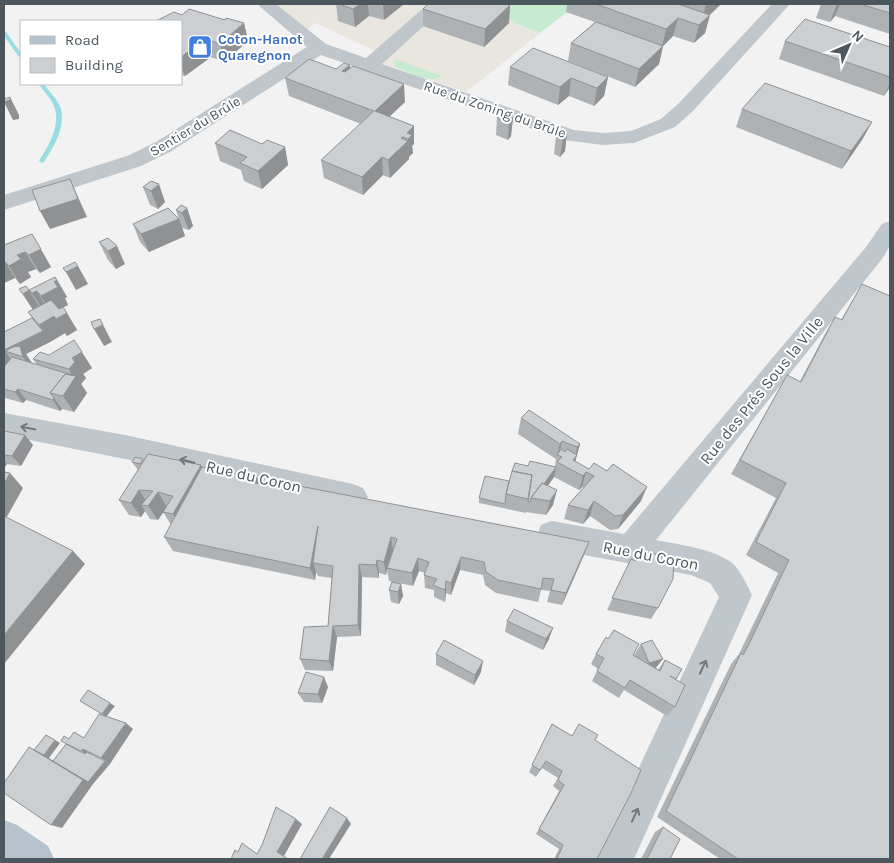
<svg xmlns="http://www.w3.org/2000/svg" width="894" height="863" viewBox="0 0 894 863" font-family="Karla,sans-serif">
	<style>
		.commercial { fill: #e9e6e0 }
		.green { fill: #c6ebd0 }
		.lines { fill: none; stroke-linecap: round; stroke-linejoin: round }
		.stream { fill: #99dce2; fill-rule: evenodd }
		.minor { fill: #bfc7cc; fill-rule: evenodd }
		.major { fill: #b5c3cc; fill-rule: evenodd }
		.wall { fill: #afb2b5 }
		.shaded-wall { fill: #8f9193 }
		.building { fill: #cccfd2; stroke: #8f9193 }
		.oneway { stroke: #6e797e }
		.labels { text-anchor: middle; stroke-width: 4; stroke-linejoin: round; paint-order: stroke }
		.far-shop-label { font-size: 14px; font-weight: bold; fill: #366cbe; stroke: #fff; text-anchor: start }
		.far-street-label { font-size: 14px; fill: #4b575d; stroke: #fff }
		.street-label { font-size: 16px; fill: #4b575d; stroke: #fff }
	</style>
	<rect width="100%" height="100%" fill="#f3f2f2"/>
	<path class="commercial" d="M276,4H473L503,13L514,23L540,33L466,92L367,58L375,51L316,23L307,29Z"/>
	<path class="green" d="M473,4H578L540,33L514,23L503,13Z
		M397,60L442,76C430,85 409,72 396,67L394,62Z"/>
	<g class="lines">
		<path class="stream" d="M4,32H6L21,53V57H19L4,36Z
			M39,84H44C49,91 56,98 60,106C67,125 54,147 44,162L42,163L39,161C49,146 61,124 54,106C51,98 43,91 39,84Z"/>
		<path class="minor" d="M257,4H276L326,44L366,58L428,4H451L454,7L451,11L439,12L382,64L574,130L603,133L631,131L661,119L679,103L772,4H790L693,111L675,127L634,143L603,145L564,140L321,55L170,152L141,166L4,210V195L127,156L156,142L307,47Z
			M890,221V246L882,259L656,540C681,545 710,548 731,562C740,569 747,585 752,595L634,859H596L719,597L710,583L691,575L552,549L541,545L537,535L541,525L552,521L624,534L866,247L882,224Z
			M4,413L125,435L353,484L363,488L368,497L363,506L353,510L125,459L4,435Z"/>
		<path class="major" d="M4,820L17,825L48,846L54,859H4Z"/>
	</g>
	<path class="wall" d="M336,4H404L384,20L369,16L355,27L338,21Z
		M567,4H721L710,15L705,33L694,43L673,36L663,46L659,64L635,87L568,61L571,43L595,22L566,12Z
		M821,4H890V34L835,16L830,22L816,18Z
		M510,5L509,23L484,47L423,26V9Z
		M182,15L225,20L244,23L248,41L224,62L211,57L185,76L181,75V21Z
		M785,41L890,47V87L884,96L779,59Z
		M350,65V68L405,102L389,117L414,126V144L412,146L413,153L409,156V159L390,178L383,175L363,195L324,178L321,160L361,124L289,96L285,78L336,69Z
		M510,67L608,77L604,96L594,106L569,96L558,105L508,85Z
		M742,109L872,122L862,140L842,169L736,127Z
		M497,117L513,118L511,136L508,140L496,135Z
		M567,133L565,151L560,157L554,154L556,136Z
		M215,143L262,144L285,147L288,165L262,189L244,181L241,170L220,161Z
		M151,181L165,202L158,209L150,205L143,187Z
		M187,208L193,226L189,230L182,228L176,210Z
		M179,219L185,236L149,252L140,242L133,224Z
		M32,234L51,267L40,273L36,269L28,272L31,277L20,284L15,278L4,283V245Z
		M99,242L125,264L116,269L108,260Z
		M57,280L67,297L65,298L68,305L63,307L77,330L67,336L65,333L50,342L26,354L32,363L37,365L33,359L92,368L83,374L86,378L81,384L87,393L74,412L62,409L60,411L26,400L23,403L5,398L4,400V367L5,365L4,366V332L32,318L28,312L33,310L19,289L29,290Z
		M862,284L890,859H720L657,817L731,664L739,654L778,573L746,555L776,498L731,474L778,391L800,381L825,334L835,317L841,320Z
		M521,418L580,444L575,462L641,501L618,529L610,530L590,516L583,524L564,519L568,505L584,488L582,487L579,490L554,477L555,471L554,477L548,486L553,505L546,515L526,512V513L479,503V498L509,481L528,466H555L556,459L518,434Z
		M4,431L33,445L21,466L7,464L4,468Z
		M143,459L144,460L202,467L257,478L259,484L584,555L562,605L547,602L550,591L541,590L538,602L496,593L485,585L483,575L460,570L451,595L446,593L445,602L434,597V590L425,588L424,575L425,573L419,571L413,586L394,582L401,584L403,596L399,604L391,602L389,590L392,582L389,581L387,570L386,575L379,573V578L362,577L361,636L337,637L333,671L305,670L300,659L328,626L332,578L318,576L316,572L315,580L173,551L164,537L171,525L163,512L158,520L150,519L145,511L141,517L129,515L119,500L138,470L132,462Z
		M637,550L659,557L658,608L651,619L607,610L631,559L633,560Z
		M507,621L549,639L543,650L505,632Z
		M641,644L656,668L658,670L665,660L682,669L675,680V707L667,716L624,690L619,698L592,681L598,669L591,664L596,654L633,655L634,656V655Z
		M436,654L481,672L474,685L436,665Z
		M328,687L322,703L304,702L298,693Z
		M552,724L572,736L595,740L597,859H554L559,849L536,834L559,791L553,786L558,778L542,768L536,777L529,772Z
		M663,827L670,859H641L655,832Z"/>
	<path class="shaded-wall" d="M360,4H368L369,16L355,27L353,9Z
		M383,4H404L384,20Z
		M707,4H721L701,23L706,5Z
		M837,4H840L835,16L830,22Z
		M510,5L509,23L484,47L485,29Z
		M710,15L705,33L694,43L699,25Z
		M678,18L673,36L662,47L666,29Z
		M244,23L248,41L224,62L220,44Z
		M206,39L211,57L185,76L181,65V57Z
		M663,46L659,64L635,87L639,69Z
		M350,65L352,83L342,71Z
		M608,77L604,96L594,106L597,88Z
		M571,78L569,96L558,105L560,87Z
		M890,83V87L884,96Z
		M404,84L405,102L376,129L375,111Z
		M10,97L19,115V119L13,120L4,102Z
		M513,118L511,136L508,140L509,121Z
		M872,122L862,140L842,169L851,151Z
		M414,126V144L412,146L413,153L409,157L408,139L407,133Z
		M567,133L565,151L560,157L563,139Z
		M403,137V145L408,141L409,159L390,178L388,160Z
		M285,147L288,165L262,189L258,171Z
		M382,157L383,175L363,195L362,177Z
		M70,179L78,197L87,217L50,229L40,211Z
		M159,184L165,202L158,209L151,191Z
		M187,208L193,226L189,230L182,213Z
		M179,219L185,236L149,252L141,234Z
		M32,234L51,267L40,273L29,255Z
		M117,246L125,264L116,269L108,251Z
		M25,252L36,269L28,272L31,277L20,284L9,266L17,255Z
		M4,260L15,278L4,283Z
		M78,266L88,284L76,290L66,272Z
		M57,280L67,297L65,298L68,305L51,314L41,296L54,282Z
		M29,290L40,308L34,311L23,294Z
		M37,291L47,308L43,310L32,293Z
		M67,313L77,330L67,336L65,333L50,342L26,354L32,363L34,373L23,357L5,351L12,361L4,366V350L43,331L39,325L54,316Z
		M100,319L112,342L104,346L94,329Z
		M82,352L92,368L83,374L86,378L81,384L87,393L74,412L63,396L72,375L69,369L72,358Z
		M18,389L26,400L23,403L15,392Z
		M54,398L62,409L60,411L53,400Z
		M25,435L33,445L21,466L12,456Z
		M562,441L559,456L557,455L560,444Z
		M580,444L573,470V460L575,459L577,447Z
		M4,460L7,464L4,468Z
		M201,465L209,480L181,528L173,514Z
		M556,467L554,477L538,499L533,498Z
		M586,472L582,487L579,490L583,476Z
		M10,473L23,488L4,522V484Z
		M257,478L263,493L255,483Z
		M647,487L641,501L618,529L623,515Z
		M139,490L149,505H141L145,511L141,517L131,503Z
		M557,490L553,505L546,515L550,501Z
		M158,492L167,507L158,520L148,506Z
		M594,501L590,516L583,524L588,510Z
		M318,526L313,563L316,572L315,580L310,568Z
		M391,537L393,550L387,568L386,575L384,562Z
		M589,542L584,555L562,605L566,593Z
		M73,551L85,564L4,664V635Z
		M461,557L460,570L451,595V583Z
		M418,558L419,571L413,586L412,573Z
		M377,560L379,573V578L376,565Z
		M359,564L362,577L361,636L358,625Z
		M446,581V593L445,602V590Z
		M401,584L403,596L399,604L398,592Z
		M333,626L337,637L333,671L329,661Z
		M553,628L549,639L543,650L546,639Z
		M663,659L655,669L642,674L649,663Z
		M483,661L481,672L474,685L475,675Z
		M324,677L328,687L322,703L318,694Z
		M110,703L115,706L106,717L102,714Z
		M126,723L133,729L110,764L101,758Z
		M55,740L60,743L49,758L44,755L88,782L105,761L110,764L93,784L62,828L51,825L29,747L44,755Z
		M83,749L92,754L90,757L81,751Z
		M347,818L351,824L329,859H322Z
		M296,819L302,824L284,856L277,852Z"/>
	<path class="building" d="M339,4H360L353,9Z
		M428,4H505L510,5L485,29L423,9Z
		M596,4H678L710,15L699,25L678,18L666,29Z
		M860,4H890V13Z
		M189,9L225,20L226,18L244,23L220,44L206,39L181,57V21H156L174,12L182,15Z
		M805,19L890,47V77L785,41Z
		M596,22L663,46L639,69L571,43Z
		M533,48L608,77L597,88L571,78L560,87L510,67Z
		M309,59L336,69L344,63L350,65L342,71L345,72L353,66L404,84L375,111L414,126L407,133L412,135L408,139L403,137L401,138L408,141L388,160L382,157L362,177L321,160L374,111L285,78Z
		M765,83L872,122L851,151L742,109Z
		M10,97V100L4,102V99Z
		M501,114L513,118L509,121L497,117Z
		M230,130L262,144L267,140L285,147L258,171L240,163L247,157L215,143Z
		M561,131L567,133L563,139L556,136Z
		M70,179L78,199L40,211L32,190Z
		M151,181L159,184L151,191L143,187Z
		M181,205L187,208L182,213L176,210Z
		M168,208L179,219L141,234L133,224Z
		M32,234L41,249L29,255L25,252L17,255L21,259L9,266L4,261V245Z
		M108,238L117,246L108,251L99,242Z
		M75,262L78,266L66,272L63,268Z
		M55,277L57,280L54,282L58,287L41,296L37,291L32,293L29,290Z
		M862,284L890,296V859H738L666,811L741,653L743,655L749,644L789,560L756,542L786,483L740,460L787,375L801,382L835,317L842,320Z
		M26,286L29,290L23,294L19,289Z
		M51,300L59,309L63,307L67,313L56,319L54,316L39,325L28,312Z
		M32,318L43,331L4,350V332Z
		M100,319L103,325L94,329L91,322Z
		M74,340L82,352L72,358L75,362L69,369L33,359L40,352L49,355Z
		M20,346L23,357L5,351L13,347Z
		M12,357L72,375H71L65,374L50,393L54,398L53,400L18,389L15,392L4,389V367Z
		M65,374L76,376L63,396L50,393Z
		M529,410L580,444L577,447L562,441L560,444L521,418Z
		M4,431L25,435L12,456L4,455Z
		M561,449L565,452L567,449L577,455L573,460L589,469L594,463L607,471L613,464L647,487L623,515L615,516L594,501L588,510L568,505L594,476L586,472L583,476L557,462L562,457L557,455Z
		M148,454L201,465L173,514L163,512L173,496L168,495L158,492L148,506L141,505L153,491L139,490L131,503L119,500Z
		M135,457L143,459L140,464L132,462Z
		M530,461L556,467L544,484L542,483L531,498L530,502H528L532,475L512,471L515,463L528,466Z
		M202,467L257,478L255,483L266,485L268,480L589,542L566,593L551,590L554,579L543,578L541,589L498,580L486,572L484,562L461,557L451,583L446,581L445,590L433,585L437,579L424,575L429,562L418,558L412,573L387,568L397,539L391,537L384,562L377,560L376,565L359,564L358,625L333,626L329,661L300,659L304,627L328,626L333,566L313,563L318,526L310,568L164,537Z
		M512,471L532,475L528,499L506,494Z
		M4,472L10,473L4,484Z
		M485,476L509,481L506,494L505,504L479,498Z
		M542,483L557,490L550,501L531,498Z
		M4,516L73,551L4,635Z
		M637,550L660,555L659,557L674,558L673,579L658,608L612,598L631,559L636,561Z
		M392,582L401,584L398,592L389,590Z
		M514,609L553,628L546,639L507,621Z
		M614,630L639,644L633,655L660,671L665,660L682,669L676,679L670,676L685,685L675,707L630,680L625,688L597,671L604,658L596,654L606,637L608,639Z
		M444,640L483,661L475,675L436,654Z
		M652,640L663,659L649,663L641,644Z
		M306,672L324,677L318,694L298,693Z
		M88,690L110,703L102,714L80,701Z
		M99,714L126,723L101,758L83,749L81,751L61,741L64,736L69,739L74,732L84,738Z
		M552,724L572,736L579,724L598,735L595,740L641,770L631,793L597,859H557L563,845L539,829L564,785L558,780L562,771L546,761L540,770L532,765Z
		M46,735L55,740L44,755L34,750Z
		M66,744L85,754L87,752L105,761L88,782L53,761Z
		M29,747L83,780L51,825L4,793V783Z
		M276,807L296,819L277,852L288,859H231L235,850L238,852L242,843L257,854L262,845Z
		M330,807L347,818L322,859H300Z
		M663,827L680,839L670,859H647Z"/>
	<defs><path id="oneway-shaft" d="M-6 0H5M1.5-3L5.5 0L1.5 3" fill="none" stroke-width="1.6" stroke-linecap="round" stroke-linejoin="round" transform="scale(1.25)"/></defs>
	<g class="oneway">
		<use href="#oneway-shaft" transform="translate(28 428) rotate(-169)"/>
		<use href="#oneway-shaft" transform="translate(187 461) rotate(-167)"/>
		<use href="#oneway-shaft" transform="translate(703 667) rotate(-65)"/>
		<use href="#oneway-shaft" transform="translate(635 815) rotate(-65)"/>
	</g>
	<defs>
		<symbol id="shop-square" viewBox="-11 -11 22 22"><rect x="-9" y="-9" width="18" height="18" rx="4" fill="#3f7fe0" stroke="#fff"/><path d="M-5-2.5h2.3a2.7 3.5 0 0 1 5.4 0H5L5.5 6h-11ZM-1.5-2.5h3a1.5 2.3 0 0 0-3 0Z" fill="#fff"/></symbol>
	</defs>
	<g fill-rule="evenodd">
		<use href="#shop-square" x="186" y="33" width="28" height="28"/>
	</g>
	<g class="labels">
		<g class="far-shop-label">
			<text x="218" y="44">Coton-Hanot<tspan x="218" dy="16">Quaregnon</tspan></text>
		</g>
		<g class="far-street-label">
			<text transform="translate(495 109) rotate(19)" y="5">Rue du Zoning du Brûle</text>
			<text transform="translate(195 126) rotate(-31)" y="5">Sentier du Brûle</text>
		</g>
		<g class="street-label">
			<text transform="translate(761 390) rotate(-51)" y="6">Rue des Prés Sous la Ville</text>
			<text transform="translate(254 476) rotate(13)" y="6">Rue du Coron</text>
			<text transform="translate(651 555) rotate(11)" y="6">Rue du Coron</text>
		</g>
	</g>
	<rect width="894" height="863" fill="none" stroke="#4b575d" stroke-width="10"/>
	<rect x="20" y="20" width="162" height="65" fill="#ffffff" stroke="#b7bcbe"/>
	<rect x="30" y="36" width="25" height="8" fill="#b5c3cc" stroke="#b7bcbe"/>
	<text x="65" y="45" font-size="15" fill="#4b575d">Road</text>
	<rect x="30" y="58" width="25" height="15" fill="#cccfd2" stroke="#b7bcbe"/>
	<text x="65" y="70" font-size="15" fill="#4b575d">Building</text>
	<g transform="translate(849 45) rotate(45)" stroke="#ffffff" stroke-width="4" paint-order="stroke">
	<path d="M0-4L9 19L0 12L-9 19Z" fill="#4b575d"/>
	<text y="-8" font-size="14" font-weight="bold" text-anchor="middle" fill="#4b575d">N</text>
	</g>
</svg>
